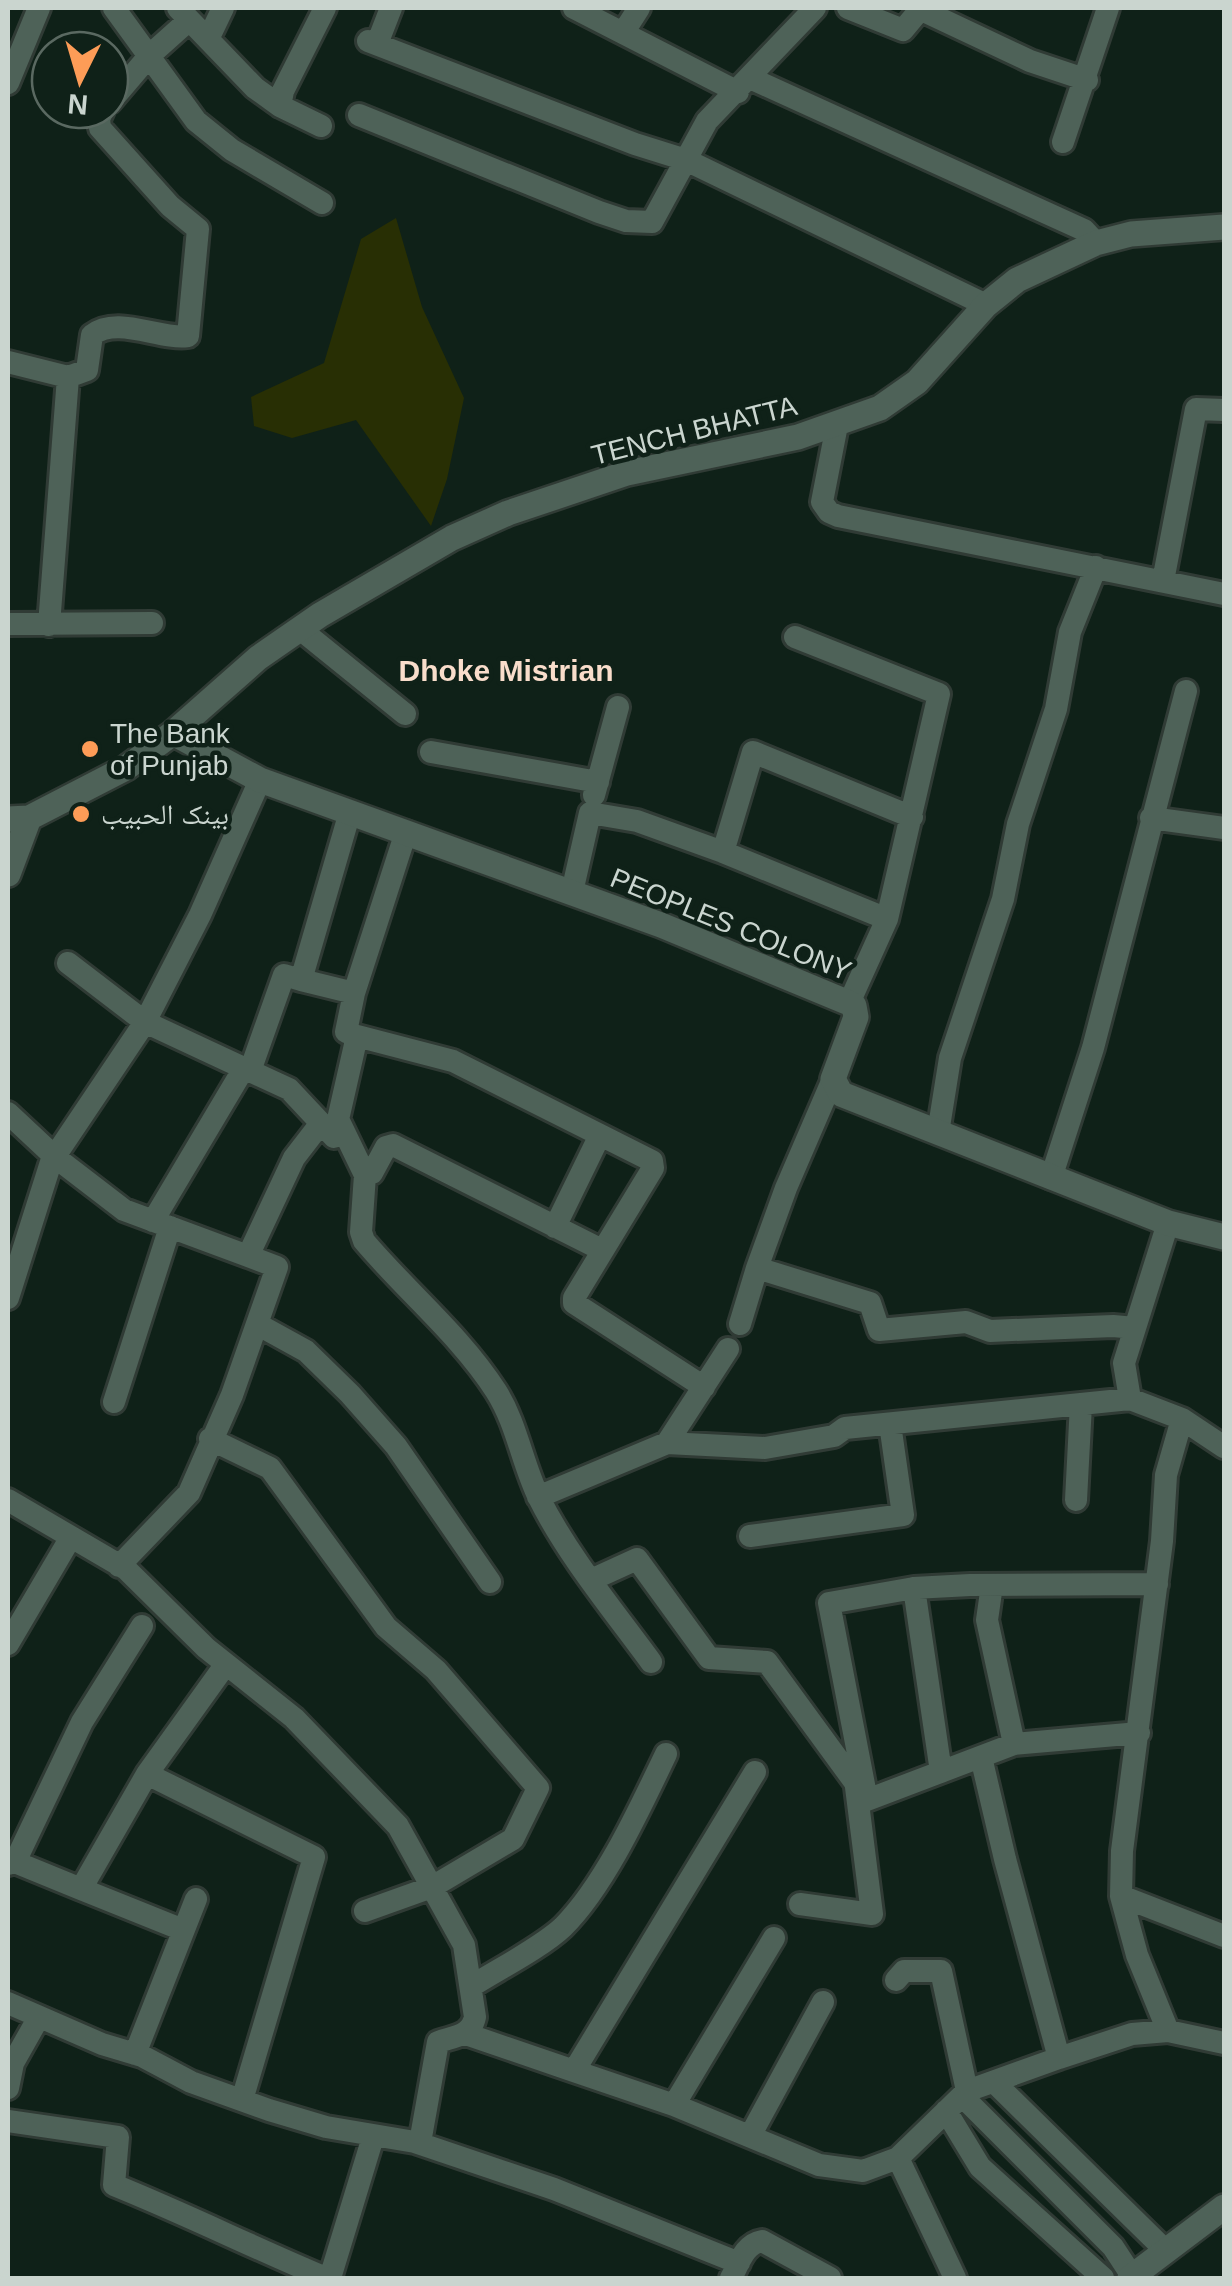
<svg xmlns="http://www.w3.org/2000/svg" width="1232" height="2286" viewBox="0 0 1232 2286" font-family="Arial,'Noto Naskh Arabic',sans-serif">
	<style>
		.green { fill: #282f04 }
		.lines { fill: none; stroke-linecap: round; stroke-linejoin: round }
		.street-casing { stroke: #303b35; stroke-width: 28 }
		.secondary-casing { stroke: #303b35; stroke-width: 30 }
		.street { stroke: #4e6258; stroke-width: 22 }
		.secondary { stroke: #4e6258; stroke-width: 25 }
		.poi-dot { fill: #fd9c57; stroke: #0f2118; stroke-width: 4 }
		.labels { text-anchor: middle; stroke-width: 9; stroke-linejoin: round; paint-order: stroke }
		.street-label { font-size: 28px; fill: #cad5cf; stroke: #0f2118 }
		.poi-label { font-size: 28px; fill: #cad5cf; stroke: #0f2118; text-anchor: start }
		.neighbourhood-label { font-size: 30px; font-weight: bold; fill: #f9ddcb; stroke: #0f2118 }
	</style>
	<rect width="100%" height="100%" fill="#0f2118"/>
	<path class="green" d="M396,218L422,307L464,398L447,479L431,526L356,420L292,438L254,426L251,397L324,363L361,239Z"/>
	<g class="lines">
		<defs>
			<path id="street" d="M114,8L196,121L232,150L322,203
				M178,8L255,88L280,106L321,126
				M574,8L738,92
				M848,8L903,30L918,12H926L1030,61L1087,80
				M212,31L223,8
				M623,33L639,8
				M368,41L635,144L686,160L986,305
				M377,44L391,8
				M750,78L1084,230L1096,243
				M8,83L39,8
				M110,102L150,55L188,21
				M280,106L283,91L325,8
				M359,115L599,212L626,221L652,222L707,121L815,8
				M1063,142L1108,8
				M8,362L68,377L87,370L92,335C117,315 160,340 188,336L198,229L170,206L100,128L99,119L103,110
				M837,425L822,502L829,512L838,516L1224,594
				M1163,581L1196,409L1224,410
				M8,624L152,623
				M49,625L68,377
				M300,629L405,714
				M795,637L939,694L887,919L849,1003
				M431,752L598,782
				M594,795L618,707
				M1151,818L1224,828
				M723,852L887,919
				M572,892L590,813L637,821L723,852L753,752L912,817
				M68,963L145,1022L250,1071L284,975L301,980L350,812
				M301,980L354,993L406,832
				M357,1036L453,1061L652,1161L653,1168L574,1298V1303L704,1387
				M250,1071L289,1089L334,1137L357,1036L346,1032L354,993
				M8,1113L55,1157L124,1210L248,1256L294,1158L321,1123
				M338,1119L365,1175L361,1232L364,1241C407,1292 460,1335 496,1391C517,1424 522,1463 539,1498C568,1556 613,1610 651,1662
				M938,1133L950,1058L1003,899L1018,824L1056,709L1070,632L1096,567
				M365,1175L372,1173L386,1147L393,1145L602,1250
				M1051,1178L1093,1048L1186,691
				M153,1221L244,1068
				M555,1227L600,1135
				M757,1268L786,1188L833,1079
				M8,1298L51,1162L145,1022L200,915L260,780
				M257,1324L306,1351L350,1394L396,1446L490,1582
				M740,1324L757,1268L870,1303L879,1330L966,1322L990,1331L1113,1326L1135,1328
				M1130,1399L1124,1363L1168,1223
				M114,1402L170,1227
				M210,1439L270,1468L386,1627L436,1670L538,1788L513,1839L432,1887L365,1911
				M667,1443L728,1349
				M538,1497L667,1443L765,1448L834,1436L845,1428L1130,1399L1182,1419
				M8,1500L126,1569L206,1648L294,1718L398,1826L464,1945L475,2017C471,2036 455,2036 438,2042L421,2137L415,2142L326,2127L269,2110L191,2082L142,2056L102,2044L8,2003
				M1076,1500L1081,1404
				M750,1536L903,1515L890,1424
				M119,1566L189,1493L232,1395L277,1267L248,1256
				M591,1580L637,1559L709,1658L767,1662L862,1792
				M992,1585L987,1620L1014,1744
				M914,1588L941,1772
				M8,1644L71,1537
				M1139,1733L1014,1744L867,1800L829,1603L914,1588L970,1585L1157,1584
				M981,1757L1005,1859L1059,2058L1132,2034L1168,2031L1224,2043
				M147,1774L314,1857L242,2100
				M15,1862L81,1889L147,1774L226,1664
				M8,1864L15,1862L82,1722L142,1626
				M81,1889L183,1930
				M1121,1896L1224,1936
				M800,1904L872,1914L856,1787
				M896,1980L904,1971H941L967,2091L1059,2058
				M472,1986C497,1970 542,1947 563,1927C605,1885 640,1808 666,1754
				M1168,2031L1137,1955L1121,1896L1122,1851L1162,1541L1166,1475L1182,1419L1224,1447
				M466,2034L574,2071L755,1772
				M135,2054L196,1899
				M574,2071L674,2105L774,1938
				M994,2082L1166,2251
				M8,2088L13,2063L39,2017
				M962,2096L1113,2247L1132,2276
				M674,2105L819,2165L863,2171L898,2158L967,2091
				M946,2111L980,2167L1103,2278
				M8,2121L118,2137L114,2185C186,2214 254,2248 326,2278
				M750,2136L823,2002
				M415,2142L554,2189L739,2263
				M898,2158L955,2278
				M330,2278L373,2137
				M731,2278C739,2264 744,2244 762,2241L830,2278"/>
			<path id="secondary" d="M173,733L260,780L661,925L849,1003L854,1006L856,1017L833,1079L841,1094L1168,1223L1224,1237
				M8,819L29,818L126,768L173,733L258,658L320,615L452,538L508,513L627,473L798,437L880,408L917,382L986,305L1017,280L1096,243L1131,234L1224,227
				M8,874L29,818
				M1130,2278L1224,2207"/>
		</defs>
		<use href="#street" class="street-casing"/>
		<use href="#secondary" class="secondary-casing"/>
		<use href="#street" class="street"/>
		<use href="#secondary" class="secondary"/>
	</g>
	<g class="poi-dot">
		<circle cx="90" cy="749" r="10"/>
		<circle cx="81" cy="814" r="10"/>
	</g>
	<g class="labels">
		<g class="street-label">
			<text transform="translate(694 430) rotate(-14)" y="10">TENCH BHATTA</text>
			<text transform="translate(731 924) rotate(22)" y="10">PEOPLES COLONY</text>
		</g>
		<g class="poi-label">
			<text x="110" y="743">The Bank<tspan x="110" dy="32">of Punjab</tspan></text>
			<text x="101" y="824">بينک الحبيب</text>
		</g>
		<g class="neighbourhood-label">
			<text x="506" y="681">Dhoke Mistrian</text>
		</g>
	</g>
	<rect width="1232" height="2286" fill="none" stroke="#cad5cf" stroke-width="20"/>
	<g transform="translate(80 80) rotate(185)"><circle r="48" fill="#0f2118" stroke="#5a6961" stroke-width="2.5"/>
	<path d="M0-8L18 38L0 25L-18 38Z" fill="#fd9c57"/>
	<text y="-15" font-size="28" font-weight="bold" text-anchor="middle" fill="#cad5cf">N</text>
	</g>
</svg>
